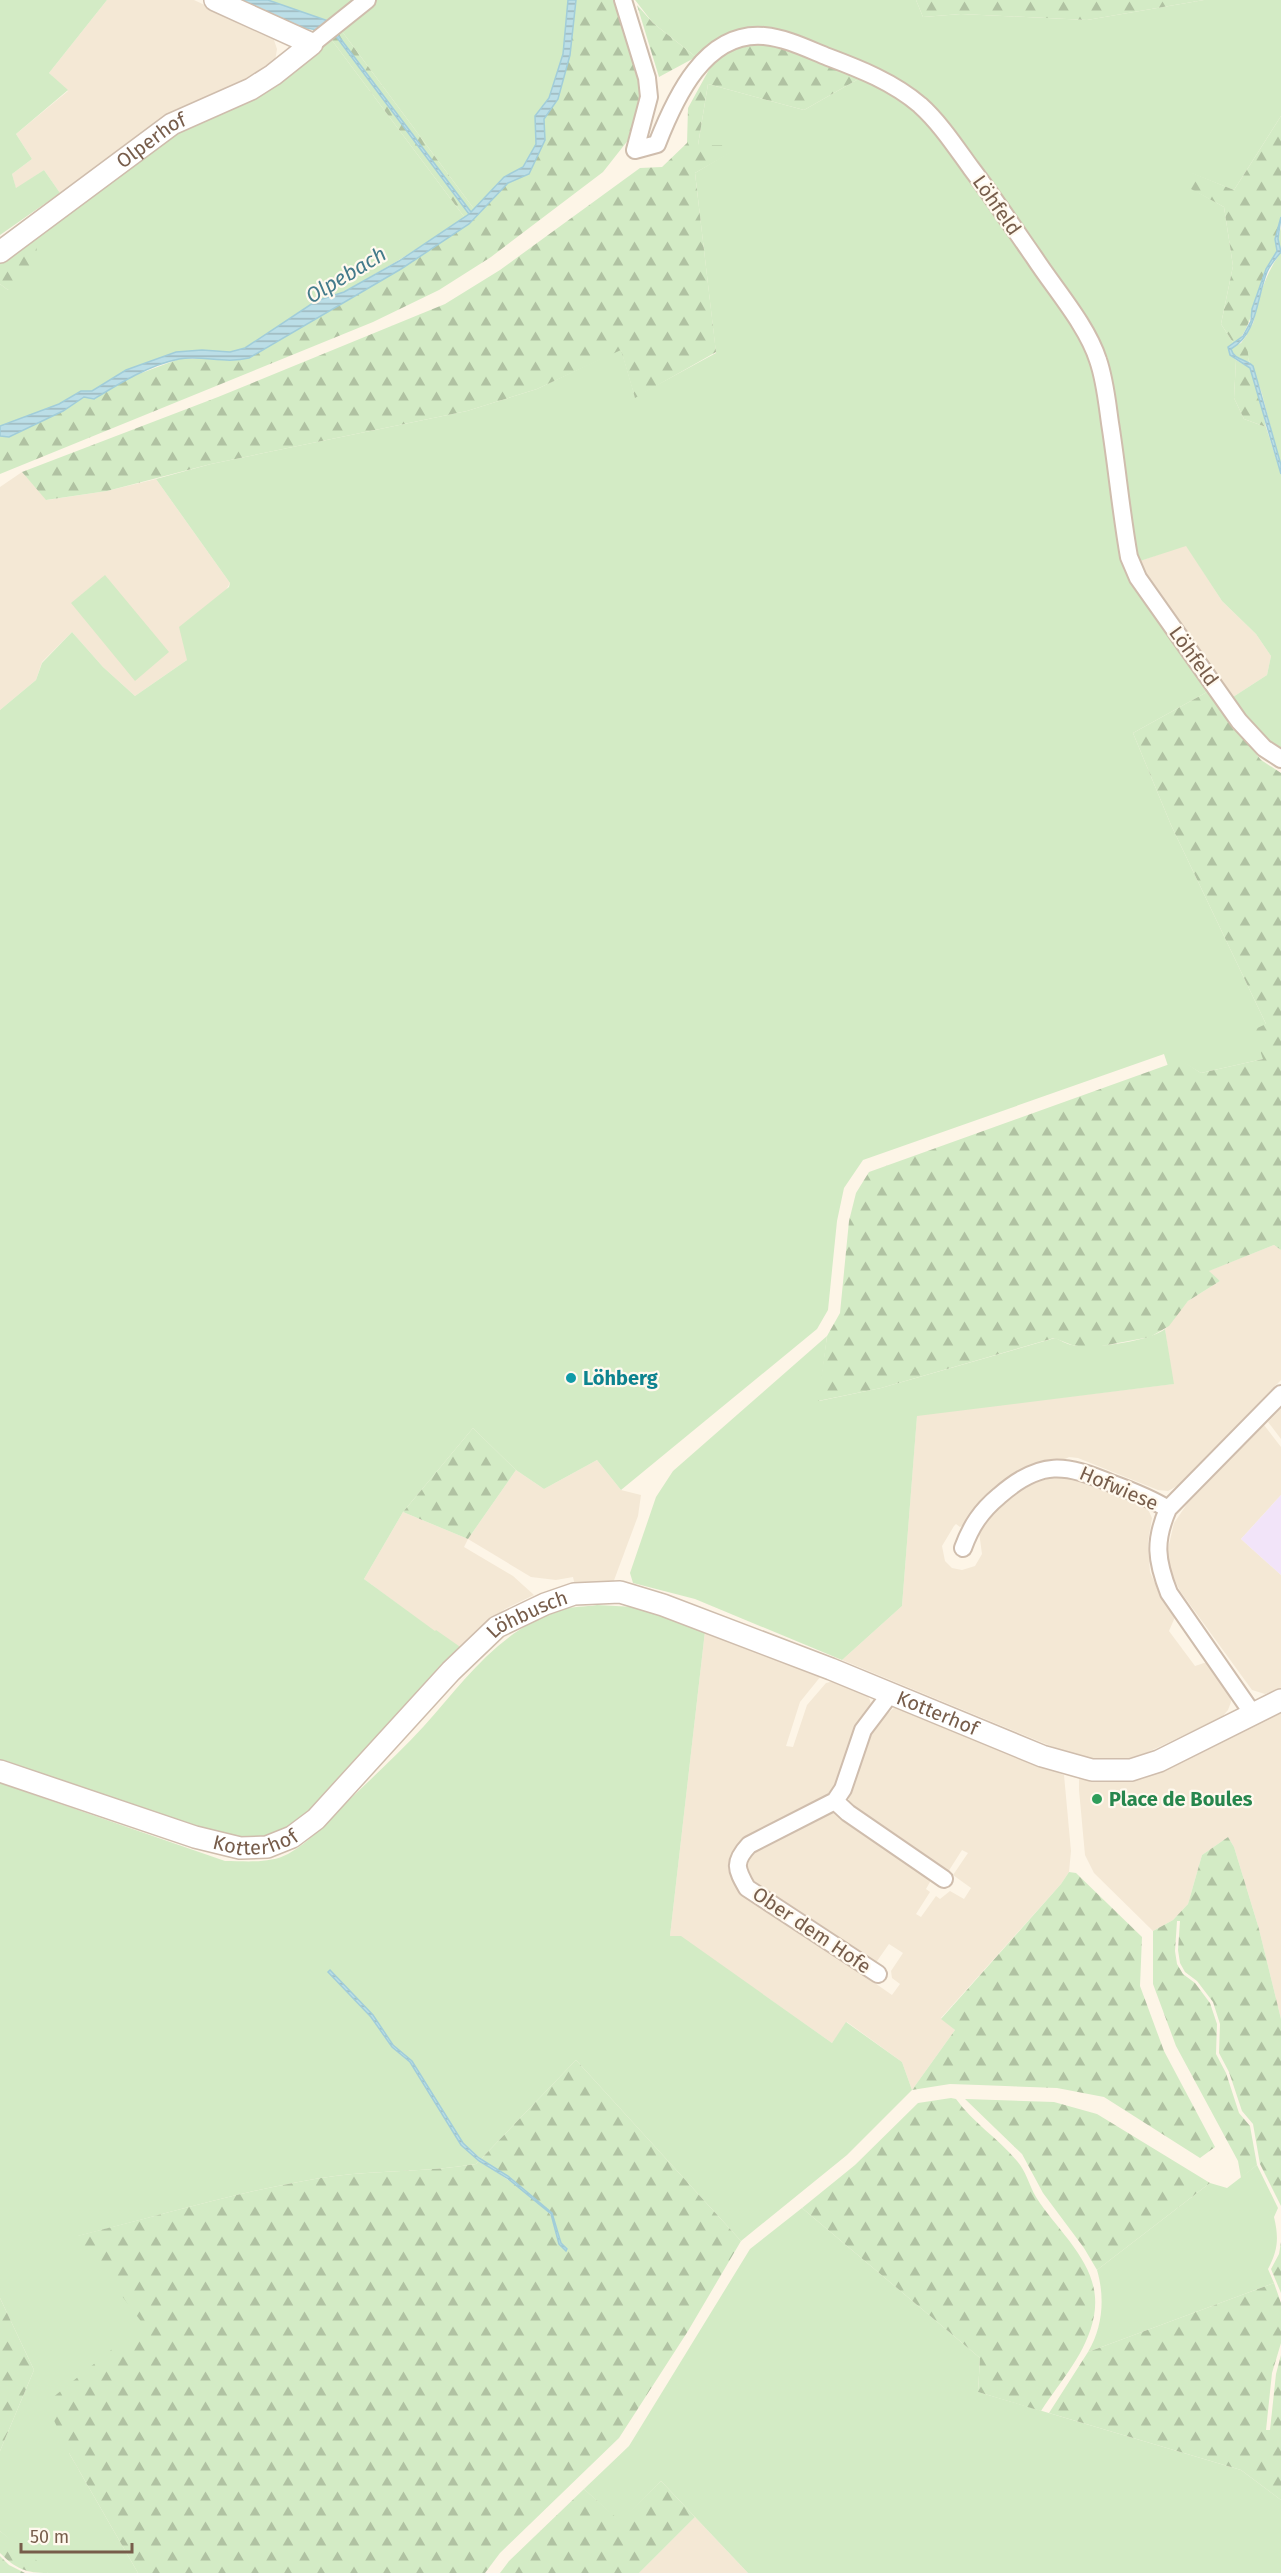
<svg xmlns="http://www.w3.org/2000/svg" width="1281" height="2573" viewBox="0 0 1281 2573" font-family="'Fira Sans',sans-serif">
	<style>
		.residential { fill: #f4e8d5 }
		.education { fill: #f2e4f9 }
		.grass { fill: #d3ebc5 }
		.forest { fill: url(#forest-firs) }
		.water { fill: url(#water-rules); stroke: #a1cdd9; stroke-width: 1.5 }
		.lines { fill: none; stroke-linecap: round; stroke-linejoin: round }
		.minor-casing { stroke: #cfbdad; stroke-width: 20 }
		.tertiary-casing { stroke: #cfbdad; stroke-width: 24 }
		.minor { stroke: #fff; stroke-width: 16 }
		.tertiary { stroke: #fff; stroke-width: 21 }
		.culture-dot { fill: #0f9aa8; stroke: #fff9ee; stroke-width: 2 }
		.leisure-dot { fill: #2e9e5b; stroke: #fff9ee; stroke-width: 2 }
		.labels { text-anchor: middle; stroke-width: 4.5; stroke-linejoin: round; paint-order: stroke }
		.street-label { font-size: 20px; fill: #775d4b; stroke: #fff9ee }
		.culture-label { font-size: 20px; font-weight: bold; fill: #0d838f; stroke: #fff9ee; text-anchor: start }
		.leisure-label { font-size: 20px; font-weight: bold; fill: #27864d; stroke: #fff9ee; text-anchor: start }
		.water-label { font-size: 21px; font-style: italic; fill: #447b8b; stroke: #fff9ee }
	</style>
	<defs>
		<pattern id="forest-firs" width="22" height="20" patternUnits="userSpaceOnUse" patternTransform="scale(1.5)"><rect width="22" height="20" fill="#d3ebc5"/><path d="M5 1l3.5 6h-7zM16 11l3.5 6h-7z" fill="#b0c2a2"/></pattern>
		<pattern id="water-rules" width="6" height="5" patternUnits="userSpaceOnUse" patternTransform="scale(1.5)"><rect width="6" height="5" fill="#bbdee7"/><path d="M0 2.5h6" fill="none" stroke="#9db7bd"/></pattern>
	</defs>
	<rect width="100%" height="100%" fill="#fdf5e7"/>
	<path class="residential" d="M107,0H194L273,37L277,49L275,61L255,77L212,99L158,120L60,193L44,170L16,189L12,174L32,159L16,134L68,91L49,73Z
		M22,472L47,500L107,491L156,479L230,583L187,660L135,696L103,667L72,632L42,662L36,680L0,710V487Z
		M1186,545L1222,601L1256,634L1271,656L1267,675L1233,697L1223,682L1208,668L1137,562Z
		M1274,1245L1281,1250V1380L1177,1486L1168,1491L1158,1490L1078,1458L1069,1457L983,1502L965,1524L960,1527L956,1524L954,1526L942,1546L945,1561L952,1568L962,1570L975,1566L982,1554L979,1532L995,1512L1015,1495L1034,1483L1054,1477L1084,1480L1147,1507L1152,1518L1148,1542L1150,1572L1160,1595L1175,1617L1169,1631L1195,1666L1207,1662L1230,1694L1231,1702L1228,1710L1222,1717L1146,1753L1119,1761H1101L1063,1751L842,1660L902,1606L917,1415L1173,1384L1165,1329L1188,1301L1220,1281L1208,1271Z
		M1281,1408V1439L1268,1422Z
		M1264,1425L1281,1447V1495L1241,1539L1281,1575V1688L1265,1694L1252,1690L1180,1591L1170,1570L1167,1553L1174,1523L1187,1504Z
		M597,1460L621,1490L641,1495L638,1516L613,1583L575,1586L573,1577L556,1580L531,1577L468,1539L464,1547L513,1576L534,1595L505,1609L457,1648L364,1579L403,1512L468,1539L516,1470L544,1489Z
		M705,1631L821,1676L800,1702L786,1746L793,1747L807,1705L826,1683L834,1681L867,1695L870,1700L871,1707L838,1781L830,1794L743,1841L744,1892L892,1995L900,1984L892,1978L891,1971L903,1953L889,1944L875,1964H871L751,1881L745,1868L749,1853L827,1813L832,1812L930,1876V1882L926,1889L930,1892L916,1914L921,1917L936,1896L940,1899L950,1891L964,1899L971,1888L953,1875L968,1853L962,1850L948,1872L855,1809L849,1801V1795L864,1747L880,1721L895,1707L1064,1775L1071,1851L1069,1872L1061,1884L941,2018L955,2030L912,2090L902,2062L847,2022L832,2043L681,1937L670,1936Z
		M1281,1711V2019L1259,1929L1234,1847L1228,1837L1202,1855L1188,1904L1173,1920L1153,1931L1094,1873L1085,1855L1079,1790V1779L1108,1782L1139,1778Z
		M695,2517L748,2573H639Z"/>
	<path class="education" d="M1281,1495V1575L1241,1539Z"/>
	<path class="grass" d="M0,0H107L49,73L68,90L16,134L32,159L12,174L16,188L44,170L60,193L0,235Z
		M268,0H353L331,22Z
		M376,0H568L563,54L549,98L535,116L536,144L523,167L504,177L474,209L341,30Z
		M635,0H916L923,17L961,14L1087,20L1204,0H1281V116L1234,190L1191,173L1192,189L1224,207L1233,266L1221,324L1234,344L1228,348L1230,355L1236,360L1234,398L1244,419L1266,427L1281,474V748L1259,733L1233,697L1267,675L1271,656L1256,634L1222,601L1186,546L1137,562L1104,356L895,79L719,41L696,57L653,23Z
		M331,39L465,218L399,260L344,292L316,301L245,348L230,352L202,350L176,352L126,370L92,391H81L59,404L0,426V284L8,290L35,236L170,136Z
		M862,77L916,110L941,135L1078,333L1093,361L1132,583L1207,692L1133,733L1171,825L1266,1024L1263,1059L1201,1073L1181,1061L1168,1066L1164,1054L863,1160L844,1188L837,1221L828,1310L817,1329L621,1490L597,1460L544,1489L516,1470L473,1428L403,1512L364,1579L435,1631L436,1630L466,1651L289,1835L240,1845L0,1767V710L36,680L42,663L72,632L103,667L135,696L187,660L179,627L229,587L230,583L156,479L211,464L467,411L537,389L621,349L635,397L716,353L695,173L742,145H698L708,84L804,110Z
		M1281,227V465C1274,441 1268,417 1262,394C1257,375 1243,357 1246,337C1247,331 1253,326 1254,320C1259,295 1266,273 1281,252L1278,239Z
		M105,575L169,652L135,681L71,603Z
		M1165,1329L1174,1384L917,1416L902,1606L842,1660L695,1599L633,1583L630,1573L656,1497L673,1471L827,1336L819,1401L881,1388L1055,1338C1060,1340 1066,1344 1072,1345C1092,1349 1148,1342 1165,1329Z
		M597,1605L634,1607L705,1631L670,1936H681L832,2043L846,2022L902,2062L912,2090L847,2155L741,2241L576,2060L481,2159L463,2143L412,2061L393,2045L373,2015L328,1972L371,2017L392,2047L410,2062L461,2145L479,2161L476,2164C429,2172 382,2170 335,2176C248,2188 163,2215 78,2236L144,2324L69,2453L138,2573H48L0,2531V2451L34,2370L0,2298V1783L225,1861C245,1861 269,1864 288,1854C310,1842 328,1821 346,1803C372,1778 399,1753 424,1726C465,1680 500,1629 561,1610C572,1606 586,1607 597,1605Z
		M1257,2165L1278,2208L1274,2217C1279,2238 1278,2250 1268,2269L1274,2283L1088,2352C1103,2327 1105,2297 1097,2270L1210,2183L1227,2188Z
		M802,2208L980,2358L978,2392L1241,2470L1281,2500V2573H748L661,2481L620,2522L584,2489L629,2446L750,2249Z"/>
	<path class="forest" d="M576,0H617L643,89L629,139L603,172L491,257L439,290L373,322L0,474V436L9,437L63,411L84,397L94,399L128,378L179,359L249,358L401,269L469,224L508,183L529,174L545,140L544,119L558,99Z
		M916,0H1204L1087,20L961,14L923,17Z
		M637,5L653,23L696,57L659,77Z
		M341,30L474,209L471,212L337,34Z
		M335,35L469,213L465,218L331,39Z
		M759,42L783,47L862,77L804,110L708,84L698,145H744L695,173L716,352L635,398L621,350L537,389L467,411L211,464L107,491L46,500L22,472L218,397L445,304L500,270L640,168L662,167L687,143L688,108L711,66L726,53L744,45Z
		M1281,116V217L1275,239L1277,251C1273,258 1268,264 1265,271C1256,292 1251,334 1234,344L1221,324L1233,266L1224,207L1191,189L1190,172L1234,190Z
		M35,236L39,270L8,290L0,284V263Z
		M1246,336L1249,362C1241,360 1234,358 1231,348L1241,343Z
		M1236,360L1250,368L1259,394L1266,427L1244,419L1234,398Z
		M1207,692L1261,760L1281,773V1250L1274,1245L1209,1271L1220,1281L1188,1301L1169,1326L1150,1337L1091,1348L1072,1345L1054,1338L881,1388L818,1401L827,1336L840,1313L849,1221L856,1193L869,1172L1181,1060L1201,1073L1263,1059L1253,1030L1266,1024L1171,825L1133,733Z
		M473,1428L516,1470L468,1539L403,1512Z
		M1228,1837L1234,1847L1259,1929L1281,2019V2206L1260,2164L1253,2124L1242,2111L1229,2072L1219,2053L1220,2024L1213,2002L1197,1981L1185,1972L1180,1963L1178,1950L1180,1921H1177L1175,1951L1177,1964L1183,1974L1195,1983L1210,2003L1217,2024L1216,2054L1226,2073L1239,2113L1250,2126L1257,2165L1241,2178L1238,2161L1176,2046L1153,1984V1931L1173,1920L1188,1904L1202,1855Z
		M1069,1872L1076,1873L1142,1937L1140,1986L1164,2051L1215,2147L1200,2158L1104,2097L1057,2088L979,2085L950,2084L912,2090L955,2030L941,2019L1061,1884Z
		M576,2060L741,2241L688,2331L619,2438L500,2553L485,2573H138L69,2453L46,2403L143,2324L77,2236C163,2215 248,2188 335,2176C382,2170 429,2172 476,2164L479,2161C494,2170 545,2203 551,2216C557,2228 555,2241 566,2250L561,2243L552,2213L508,2176L481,2159Z
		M951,2098L956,2099C973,2123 998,2138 1017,2161C1026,2171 1029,2185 1036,2197C1060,2235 1103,2266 1094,2316C1087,2353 1061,2380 1041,2411L978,2392L980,2358L802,2208L855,2165L918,2103Z
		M965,2099L1054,2102L1097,2114L1210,2183L1097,2270L1084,2248L1043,2193L1022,2154Z
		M1281,2242V2293L1271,2269L1279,2254Z
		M1274,2283L1281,2303V2343L1272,2373L1266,2430H1270L1276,2374L1281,2355V2500L1241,2470L1049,2413L1088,2352Z
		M0,2298L34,2370L0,2451Z
		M661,2481L695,2517L639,2573H500L509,2561L584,2489L620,2521Z
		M0,2531L46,2568L48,2573C26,2573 16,2569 0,2553Z
		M0,2556L9,2565L25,2573H0Z"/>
	<path class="water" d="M233,0H268L331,22L317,30L296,26Z
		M568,0H576L570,55L558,99L544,119L545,140L529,174L508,183L469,224L401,269L249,358C225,364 202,355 179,359C149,365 120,383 94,399L84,397L63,411L9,437L0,436V426L59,404L81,391H92L126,370L176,352L202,350L230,352L245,348L316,301L344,292L399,261L469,214L335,35L337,34L471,212L504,177L523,167L536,144L535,116L549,98L563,54Z
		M1281,217L1278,239L1281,252C1276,258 1270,265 1267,272C1256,299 1258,333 1231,349C1234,360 1246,359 1253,366L1281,465V474L1250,368L1230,355L1228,347L1243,336L1251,321L1252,309L1266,269L1277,251L1275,239Z
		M330,1970L373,2015L393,2045L412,2061L463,2143L479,2158L508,2176L552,2213L561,2243L567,2249L566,2251L559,2244L551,2214L507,2178L479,2161L461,2145L410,2062L392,2047L371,2017L328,1972Z"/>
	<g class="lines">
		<defs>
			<path id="minor" d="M623,0L647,78L649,97L635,150
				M312,44L367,0
				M635,150L657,144C675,98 705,31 764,36C786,38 808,49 828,57C860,69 893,82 920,105C940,123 955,146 971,168C993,197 1013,227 1034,257C1054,288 1087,325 1098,360C1105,380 1107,402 1110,423C1117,467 1121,512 1129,557L1138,578L1239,721L1264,748L1281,759
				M963,1548C971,1526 981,1511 999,1496C1041,1459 1065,1464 1113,1484C1132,1491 1150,1498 1168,1509
				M1253,1714L1169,1593C1156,1560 1154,1541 1168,1509L1281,1394
				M835,1801L848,1813L944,1879
				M878,1974L747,1888C736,1869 733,1862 749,1845L835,1801L843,1789L863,1730L891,1693"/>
			<g id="tertiary">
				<path id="s1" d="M0,252L172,124L251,89L273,75L312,44L215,0"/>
				<path id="s2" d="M0,1771L195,1837L240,1848L267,1847L292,1837L316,1819L451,1671L497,1627L545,1604L574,1594L620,1592L663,1605L831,1669L1042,1756L1092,1770H1131L1159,1761L1281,1700"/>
			</g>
		</defs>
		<use href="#minor" class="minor-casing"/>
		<use href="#tertiary" class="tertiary-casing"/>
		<use href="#minor" class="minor"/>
		<use href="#tertiary" class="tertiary"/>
	</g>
	<circle class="culture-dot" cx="571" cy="1378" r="6"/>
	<circle class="leisure-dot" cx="1097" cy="1799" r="6"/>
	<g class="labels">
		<g class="street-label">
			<text dy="7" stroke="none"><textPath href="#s1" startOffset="188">Olperhof</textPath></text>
			<text transform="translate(997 205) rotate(55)" y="7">Löhfeld</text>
			<text transform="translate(1194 656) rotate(54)" y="7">Löhfeld</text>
			<text transform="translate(1119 1488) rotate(23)" y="7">Hofwiese</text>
			<text dy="7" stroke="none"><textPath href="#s2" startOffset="633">Löhbusch</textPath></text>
			<text dy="7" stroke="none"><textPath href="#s2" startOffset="1070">Kotterhof</textPath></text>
			<text dy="7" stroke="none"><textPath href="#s2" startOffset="268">Kotterhof</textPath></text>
			<text transform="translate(812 1930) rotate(34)" y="7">Ober dem Hofe</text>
		</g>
		<g class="culture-label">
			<text x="583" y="1385">Löhberg</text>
		</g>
		<g class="leisure-label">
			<text x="1109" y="1806">Place de Boules</text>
		</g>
		<g class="water-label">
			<text transform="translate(346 275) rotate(-31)" y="7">Olpebach</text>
		</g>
	</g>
	<path d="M21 2543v9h111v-9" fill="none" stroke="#775d4b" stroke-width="3"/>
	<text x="30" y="2543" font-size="18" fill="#775d4b" stroke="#fff9ee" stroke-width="4.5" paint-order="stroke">50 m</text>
</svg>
